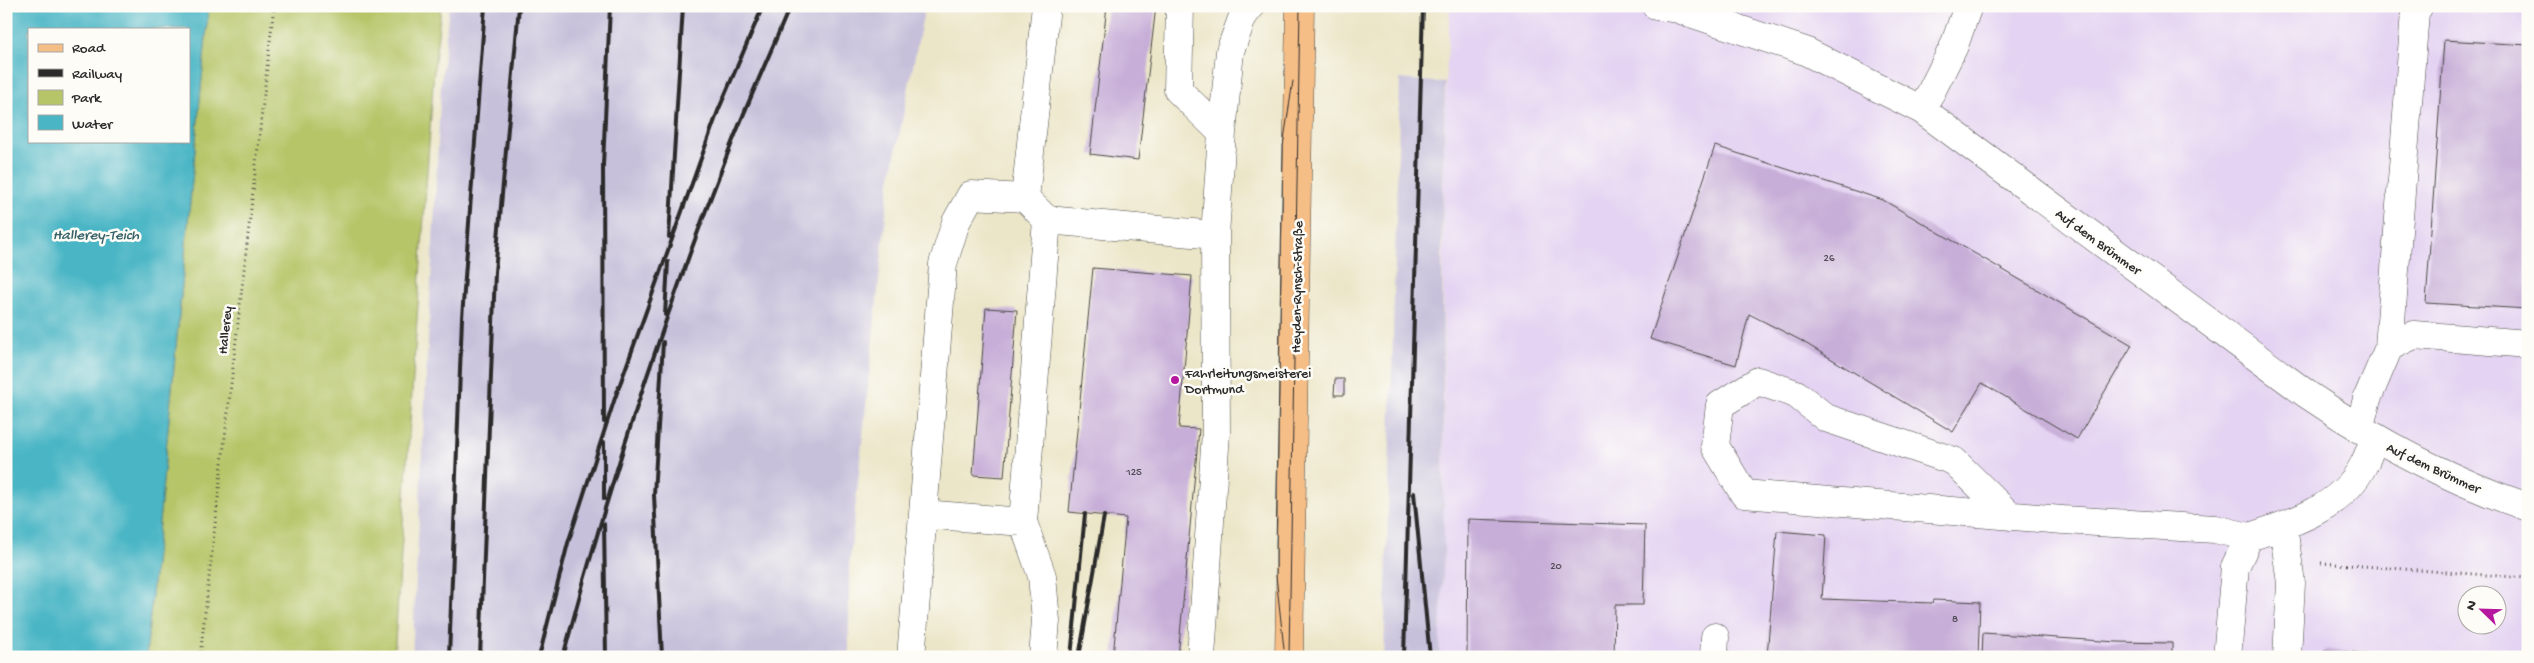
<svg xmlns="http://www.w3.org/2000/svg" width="2534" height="663" viewBox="0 0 2534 663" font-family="'Gochi Hand',sans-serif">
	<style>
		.built { fill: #e4d3f2; fill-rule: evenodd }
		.industrial { fill: #c6c0da }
		.green { fill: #b6c567; stroke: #707849 }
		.water { fill: #49b5c5; stroke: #3a7078; fill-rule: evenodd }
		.building { fill: #c7aed8 }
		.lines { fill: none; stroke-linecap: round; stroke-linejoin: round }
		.minor-casing { stroke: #484743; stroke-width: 29 }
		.major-casing { stroke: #484743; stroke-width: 29 }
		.path { stroke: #484743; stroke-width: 3; stroke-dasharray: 1 4; stroke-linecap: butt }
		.minor { stroke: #fff; stroke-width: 28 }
		.major { stroke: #f6be87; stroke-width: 28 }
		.tram { stroke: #2b2b2b; stroke-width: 1 }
		.rail { stroke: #2b2b2b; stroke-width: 4 }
		.poi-dot { fill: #b5179e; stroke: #fdfcf7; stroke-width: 2 }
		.labels { text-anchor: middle; stroke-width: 5; stroke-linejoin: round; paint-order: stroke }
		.number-label { font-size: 11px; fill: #524c56 }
		.street-label { font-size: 14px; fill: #2b2b2b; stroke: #fdfcf7 }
		.poi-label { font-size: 14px; fill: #2b2b2b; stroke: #fdfcf7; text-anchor: start }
		.water-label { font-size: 15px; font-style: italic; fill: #376269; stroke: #fdfcf7 }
	</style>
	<rect width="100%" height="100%" fill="#fdfcf7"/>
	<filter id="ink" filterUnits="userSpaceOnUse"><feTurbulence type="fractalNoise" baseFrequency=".02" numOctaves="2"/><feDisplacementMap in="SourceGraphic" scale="10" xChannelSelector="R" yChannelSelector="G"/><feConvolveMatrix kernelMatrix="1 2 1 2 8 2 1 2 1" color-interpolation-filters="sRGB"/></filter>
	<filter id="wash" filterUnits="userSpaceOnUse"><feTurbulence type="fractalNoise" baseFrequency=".0096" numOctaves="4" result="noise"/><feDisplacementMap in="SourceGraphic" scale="20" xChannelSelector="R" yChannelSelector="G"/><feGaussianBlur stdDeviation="1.12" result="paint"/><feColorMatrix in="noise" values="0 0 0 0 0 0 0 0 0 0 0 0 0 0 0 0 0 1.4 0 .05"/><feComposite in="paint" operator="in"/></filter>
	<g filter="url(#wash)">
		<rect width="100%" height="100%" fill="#ece6c9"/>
		<path class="built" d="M1450,6H2528V657H1439L1444,551L1443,219L1445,100ZM2466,596H2496V626H2466Z"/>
		<path class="industrial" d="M449,6H925L889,186L849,568V657H412L441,83Z
			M1400,79L1445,83L1442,244L1444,551L1439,657H1384Z"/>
		<path class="green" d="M209,6H441L434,70L394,657H146Z"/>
		<path class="water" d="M6,6H209L146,657H6ZM29,29H189V141H29Z"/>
		<g id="blocks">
			<path class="building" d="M1107,6H1156L1138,160L1090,154Z
				M2444,40L2528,45V309L2426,303Z
				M1715,146L1883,200L2132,345L2077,439L1982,383L1953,432L1800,340L1749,314L1736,365L1650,339Z
				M1093,268L1192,276L1179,428L1199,429L1178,657H1113L1126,518L1069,512Z
				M986,308L1017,310L1004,477L973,475Z
				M1335,379H1344V395H1334Z
				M1468,519L1645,525L1643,605H1615L1614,657H1467Z
				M1777,531L1826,535L1822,599L1932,603L1933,600L1980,602L1978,657H1767Z
				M1983,633L2117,642L2172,643V657H1982Z
				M2324,650L2390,655V657H2324Z"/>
		</g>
	</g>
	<g filter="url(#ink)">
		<use href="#blocks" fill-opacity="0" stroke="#484743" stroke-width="1"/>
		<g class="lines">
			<defs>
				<path id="minor" d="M1180,6L1178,90L1222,133
					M1656,6L1678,9L1805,51L1922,110L2308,395C2376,441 2450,481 2528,507
					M1922,110L1954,46L1968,6
					M1025,198L1046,6
					M1047,220L1023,522L923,514L943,264L956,222L971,195L1025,198L1047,220L1215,235
					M2389,347L2414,335L2528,344
					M2359,429L2367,399L2389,347L2415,12L2419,6
					M2010,516L1954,461L1826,418L1796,394L1758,381L1720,405L1715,446L1744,494L2063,520L2215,529L2249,537
					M1023,522L1042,576L1046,621L1043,657
					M2283,526L2291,583L2287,657
					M911,657L923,514
					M1201,657L1216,432L1215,235L1222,133L1230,51L1243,16L1251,6
					M1714,657L1715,637
					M2227,657L2235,567L2249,537C2291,524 2343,507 2364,464C2368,456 2371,447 2374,439"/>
				<path id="major" d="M1289,657L1300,6"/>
			</defs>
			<use href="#minor" class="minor-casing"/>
			<use href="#major" class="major-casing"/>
			<path class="path" d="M2321,563L2528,578
				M200,657L274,6"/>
			<use href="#minor" class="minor"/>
			<use href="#major" class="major"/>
			<path class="tram" d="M1284,649L1276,576V549L1283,146L1293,81
				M1289,657L1300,6"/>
			<path class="rail" d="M669,237L683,6
				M665,315L668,262
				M604,422L603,165L610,6
				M604,442V499
				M1414,493L1430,657
				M604,524L606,657
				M449,657L462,318L485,6
				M480,657L495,272L519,6
				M539,657L568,543L615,398L718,111L763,6
				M563,657C607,490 661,325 724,163C744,110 768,59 790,6
				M662,657L654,495L663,342
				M1071,657L1085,514
				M1079,657L1104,516
				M1404,657L1423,6"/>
		</g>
	</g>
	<circle class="poi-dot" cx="1175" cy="380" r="5"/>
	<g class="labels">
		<g class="number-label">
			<text x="1829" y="261">26</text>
			<text x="1134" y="475">125</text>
			<text x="1556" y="569">20</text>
			<text x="1955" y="622">8</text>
		</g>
		<g class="street-label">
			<text transform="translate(2099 241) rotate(36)" y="5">Auf dem Brümmer</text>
			<text transform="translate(1296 287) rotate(-89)" y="5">Heyden-Rynsch-Straße</text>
			<text transform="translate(224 330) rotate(-84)" y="5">Hallerey</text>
			<text transform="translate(2434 467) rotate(25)" y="5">Auf dem Brümmer</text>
		</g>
		<g class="poi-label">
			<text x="1185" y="377">Fahrleitungsmeisterei<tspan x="1185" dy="16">Dortmund</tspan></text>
		</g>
		<g class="water-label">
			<text x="96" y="239">Hallerey-Teich</text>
		</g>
	</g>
	<rect width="2534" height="663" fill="none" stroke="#fdfcf7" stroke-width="25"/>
	<rect x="28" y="28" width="162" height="115" fill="#fdfcf7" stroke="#a9a8a5"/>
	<rect x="38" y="44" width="25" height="8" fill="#f6be87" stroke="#a9a8a5"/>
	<text x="72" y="52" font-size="15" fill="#2b2b2b">Road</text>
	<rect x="38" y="69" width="25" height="8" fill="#2b2b2b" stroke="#a9a8a5"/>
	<text x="72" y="78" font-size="15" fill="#2b2b2b">Railway</text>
	<rect x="38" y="90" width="25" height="15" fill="#b6c567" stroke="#a9a8a5"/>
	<text x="72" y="102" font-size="15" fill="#2b2b2b">Park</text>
	<rect x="38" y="115" width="25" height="15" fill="#49b5c5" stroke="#a9a8a5"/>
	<text x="72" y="128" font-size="15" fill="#2b2b2b">Water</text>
	<g transform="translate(2482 610) rotate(293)"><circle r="24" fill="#fdfcf7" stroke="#a9a8a5"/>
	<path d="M0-4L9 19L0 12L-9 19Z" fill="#b5179e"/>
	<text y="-8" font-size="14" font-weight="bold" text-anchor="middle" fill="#2b2b2b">N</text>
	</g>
</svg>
